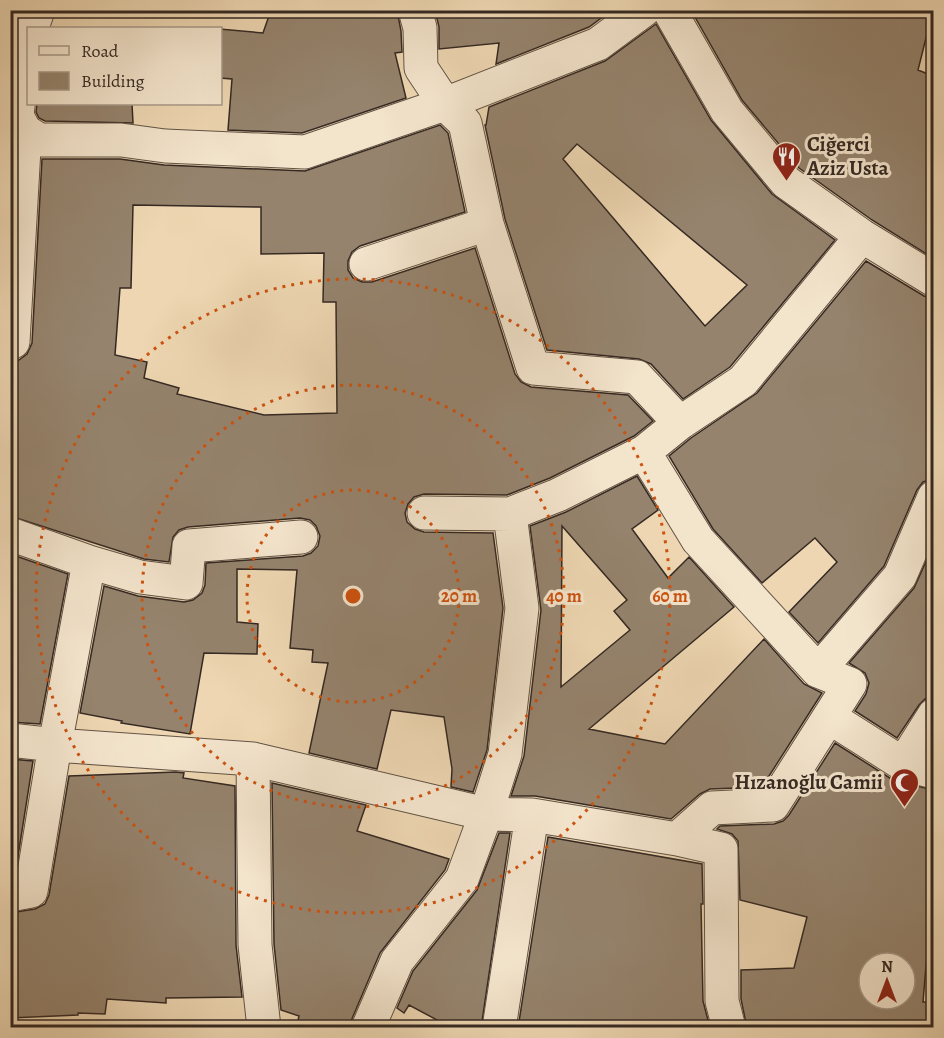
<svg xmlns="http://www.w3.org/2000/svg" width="944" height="1038" viewBox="0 0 944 1038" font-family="Alegreya,serif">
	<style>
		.building { fill: #95836d; stroke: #352923; stroke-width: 1.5; fill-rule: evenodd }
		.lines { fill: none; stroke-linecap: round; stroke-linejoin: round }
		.minor-casing { stroke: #635446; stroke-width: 35 }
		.minor { stroke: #f3e4cc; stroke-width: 33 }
		.ring { fill: none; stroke: #cd520f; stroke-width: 3; stroke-dasharray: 3 6 }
		.labels { text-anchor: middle; stroke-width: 6; stroke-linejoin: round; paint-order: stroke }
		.poi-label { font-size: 21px; font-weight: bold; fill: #352923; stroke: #f3e4cc; text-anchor: start }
		.centre { fill: #cd520f; stroke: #f3e4cc; stroke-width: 3 }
		.ring-label { font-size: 18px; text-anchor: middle; font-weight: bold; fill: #cd520f; stroke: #f3e4cc; stroke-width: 6; stroke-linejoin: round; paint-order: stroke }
	</style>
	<rect width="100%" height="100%" fill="#edd6b1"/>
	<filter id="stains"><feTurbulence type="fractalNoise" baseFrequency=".00333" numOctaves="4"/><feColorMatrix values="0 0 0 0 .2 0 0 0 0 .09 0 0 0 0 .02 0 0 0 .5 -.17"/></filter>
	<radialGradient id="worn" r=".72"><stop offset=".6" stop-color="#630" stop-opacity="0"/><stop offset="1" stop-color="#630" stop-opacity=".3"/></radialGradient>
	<path class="building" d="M271,10H397L401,31L402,52L395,53L406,98L302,133L228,130L232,79L220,78V29L263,33Z
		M435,10H612L589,27L496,64L499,43L439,49V27Z
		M691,10H933L918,70L933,76V258L872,220L799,168L742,100Z
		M656,24L711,120L772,194L835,240L730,367L683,399L651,364L639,359L547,350L505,219L485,125H486L489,107L605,61ZM577,144L747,285L705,326L563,159Z
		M37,104H132L133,123L45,121L39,118L36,112Z
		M440,125L448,133L465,212L360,246L352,252L348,261V270L353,278L362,282H372L475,248L515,374L521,382L531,387L628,395L653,421L634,436L550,478L507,495L424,494L414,497L408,504L405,513L407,522L415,529L424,532L493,533L503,608L487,750L473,792L451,787L452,769L444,717L391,710L377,769L309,753L328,663L312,662L313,650L290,648L297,570L237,569V622L258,624L257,654L204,653L190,734L121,723L122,721L80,713L104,586L138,596L184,602L193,600L202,593L205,585L206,563L303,556L311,553L318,546L320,536L316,526L310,520L300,518L188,527L179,530L173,537L169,562L144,559L10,516V456L14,447L10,405V361L19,360L27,354L32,343L42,159H120L164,165L305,171ZM133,205L261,207V254L324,253L323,302H336L337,413L264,415L177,394L179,388L144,378L147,362L115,355L120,288H131Z
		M866,261L924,296L933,299V479L923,482L917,490L884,566L818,643L789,612L837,562L815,538L762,583L713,529L669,456L691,438L757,393Z
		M637,476L658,510L632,529L668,578L689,557L734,607L589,729L665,744L764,639L804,684L822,693L762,787L710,789L700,794L671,819L535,796H511L524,756L541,610L530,526L566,512ZM562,526L627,600L614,611L630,630L561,687Z
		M933,546V696L925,699L919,705L897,738L855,711L866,694L869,683L865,673L849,663L914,588Z
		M10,554L68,574L40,724L10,722V693L15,694V613L10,612Z
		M835,743L893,780L933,790V953L927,954L923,1002H933V1028H747L741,999V970L794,968L807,917L740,900L738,841L732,834L717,829L720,826L774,824L783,821L789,815ZM869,963H905V999H869Z
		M10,759L33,761L15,875L10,876Z
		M176,772L184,773L183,778L235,786L236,945L242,997L166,998V1003L107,999L105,1014L78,1013V1015L10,1018V913L35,909L45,904L49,895L69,776Z
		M272,783L366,805L357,831L449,859L445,870L380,953L351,1021L350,1028H296L299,1016L281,1010L274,944Z
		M499,833H510L481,1028H452L409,1005L404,1013L397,1008L413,971L477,890Z
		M548,837L702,864L703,904H701L703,1001L710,1028H518Z"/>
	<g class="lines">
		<defs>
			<path id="minor" d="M415,10L420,28L421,68L445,104L465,123L487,224L533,368L637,377L680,423
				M669,10L727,111L786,182L862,236L934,280
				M32,28L38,10
				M10,126L25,131L39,140H121L165,146L305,152L445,104L598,44L644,10
				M366,264L487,224
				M10,343L13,342L25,131L17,116L23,58L28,41
				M644,452L698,540L818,671L850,684L773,805L712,808L677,839
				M424,513L510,514L558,495L644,452L680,423L743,381L862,236
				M10,534L89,562
				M818,671L900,576L934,497
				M829,717L903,764L934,772
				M10,740L55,745L89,562L140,577L186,583L189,546L301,537
				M903,764L934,715
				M10,895L31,891L55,745L253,759
				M264,1028L255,945L253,759L486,814L532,815L677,839L721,849L722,1001L729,1028
				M368,1028L397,961L462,879L486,814L505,754L522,608L510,514
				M499,1028L532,815"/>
		</defs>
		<use href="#minor" class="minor-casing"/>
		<use href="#minor" class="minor"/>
	</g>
	<g class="ring">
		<circle cx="353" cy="596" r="106"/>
		<circle cx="353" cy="596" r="211"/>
		<circle cx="353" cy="596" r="317"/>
	</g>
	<defs>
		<symbol id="restaurant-pin" viewBox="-11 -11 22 30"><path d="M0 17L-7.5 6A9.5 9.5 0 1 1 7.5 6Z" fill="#8f2418" stroke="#f3e4cc"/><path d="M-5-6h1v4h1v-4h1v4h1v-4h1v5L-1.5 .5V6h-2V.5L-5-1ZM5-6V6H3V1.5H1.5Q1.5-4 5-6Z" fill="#fff"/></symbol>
		<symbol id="mosque-pin" viewBox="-11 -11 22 30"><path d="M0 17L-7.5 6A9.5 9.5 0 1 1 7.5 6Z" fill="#8f2418" stroke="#f3e4cc"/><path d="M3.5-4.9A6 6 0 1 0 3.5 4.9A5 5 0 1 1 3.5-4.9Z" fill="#fff"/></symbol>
	</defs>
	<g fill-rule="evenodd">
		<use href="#restaurant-pin" x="770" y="140" width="33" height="45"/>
		<use href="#mosque-pin" x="888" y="766" width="33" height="45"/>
	</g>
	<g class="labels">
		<g class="poi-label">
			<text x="807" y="151">Ciğerci<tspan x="807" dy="24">Aziz Usta</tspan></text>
			<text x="883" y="789" text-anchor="end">Hızanoğlu Camii</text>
		</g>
	</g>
	<circle cx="353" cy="596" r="9" class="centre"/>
	<g class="ring-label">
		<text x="459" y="602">20 m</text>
		<text x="564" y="602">40 m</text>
		<text x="670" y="602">60 m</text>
	</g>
	<rect width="944" height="1038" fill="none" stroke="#edd6b1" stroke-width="36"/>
	<rect x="12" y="12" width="920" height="1014" fill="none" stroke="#352923" stroke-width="3"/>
	<rect x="18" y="18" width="908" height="1002" fill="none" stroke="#352923" stroke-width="1.5"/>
	<rect x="27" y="27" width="195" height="78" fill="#f3e4cc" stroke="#a79988" stroke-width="1.5"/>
	<rect x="39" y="46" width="30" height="9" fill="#f3e4cc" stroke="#a79988" stroke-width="1.5"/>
	<text x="81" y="57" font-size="18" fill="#352923">Road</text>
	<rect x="39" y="72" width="30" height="18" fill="#95836d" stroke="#a79988" stroke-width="1.5"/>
	<text x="81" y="87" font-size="18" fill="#352923">Building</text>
	<g transform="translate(887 981)"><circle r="28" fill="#f3e4cc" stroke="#a79988" stroke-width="1.5"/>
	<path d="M0-4.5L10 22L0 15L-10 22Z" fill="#8f2418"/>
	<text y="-9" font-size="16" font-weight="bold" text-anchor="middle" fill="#352923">N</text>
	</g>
	<rect width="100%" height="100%" filter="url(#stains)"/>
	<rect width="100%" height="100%" fill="url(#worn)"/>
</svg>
